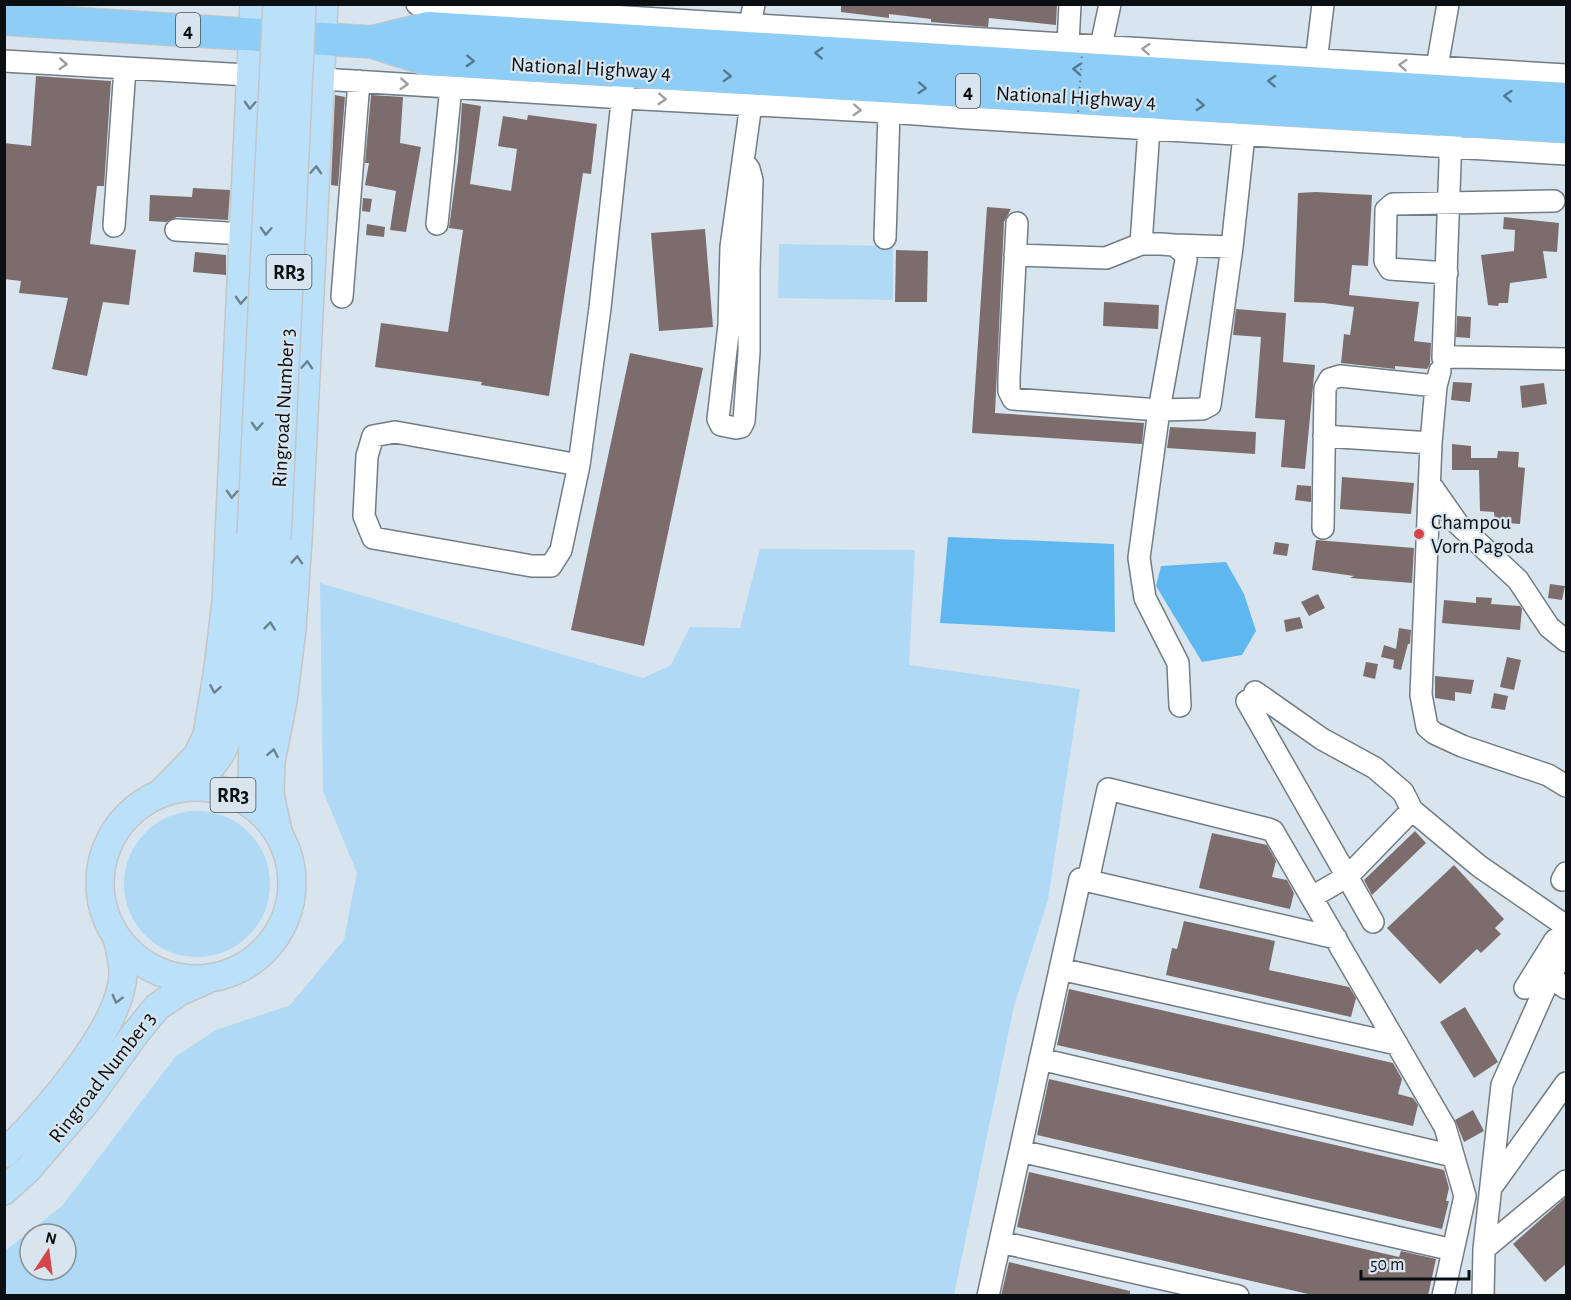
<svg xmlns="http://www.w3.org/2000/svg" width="1571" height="1300" viewBox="0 0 1571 1300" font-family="'Alegreya Sans',sans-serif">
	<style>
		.green { fill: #afd9f5; fill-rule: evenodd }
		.water { fill: #5eb8ef }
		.building { fill: #7c6d6c }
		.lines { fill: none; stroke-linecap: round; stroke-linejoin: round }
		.minor-casing { stroke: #717c84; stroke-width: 24 }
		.major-casing { stroke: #c4c5c6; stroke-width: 30 }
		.highway-casing { stroke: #c4c5c6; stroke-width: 34 }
		.minor { stroke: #fff; stroke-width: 21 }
		.major { stroke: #bbe1fa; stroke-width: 27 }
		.highway { stroke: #8ecdf6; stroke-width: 32 }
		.major-bridge-casing { stroke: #c4c5c6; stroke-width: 30; stroke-linecap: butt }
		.path-bridge { stroke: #6e777d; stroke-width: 2; stroke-dasharray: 1.5 4.5; stroke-linecap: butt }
		.major-bridge { stroke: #bbe1fa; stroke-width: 27 }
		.oneway { stroke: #9d9fa0 }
		.oneway2 { stroke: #53788f }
		.oneway3 { stroke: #6b8292 }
		.poi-dot { fill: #d5454c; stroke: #d8e5ee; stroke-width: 2 }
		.labels { text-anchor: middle; stroke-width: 4.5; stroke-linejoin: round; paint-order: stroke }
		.shield { fill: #d8e5ee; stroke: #484f54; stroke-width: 1.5 }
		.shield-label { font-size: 20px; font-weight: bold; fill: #0a0f12 }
		.street-label { font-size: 21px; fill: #0a0f12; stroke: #d8e5ee }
		.poi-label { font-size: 21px; fill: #0a0f12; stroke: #d8e5ee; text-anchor: start }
	</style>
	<rect width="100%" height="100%" fill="#d8e5ee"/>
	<path class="green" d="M779,244L893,246V300L778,298Z
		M760,549L915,550L909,665L1080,689L1048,900L1014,1006L954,1295H5V1251L63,1205L175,1057L216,1030L290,1005L344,940L357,873L323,791L320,583L643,678L671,665L690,627L740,628ZM30,1234H66V1270H30Z
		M124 884a73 73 0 1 1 146 0a73 73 0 1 1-146 0Z"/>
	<path class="water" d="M948,537L1114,544L1115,632L940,623Z
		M1226,562L1244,594L1256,631L1242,655L1202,662L1156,586L1161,566Z"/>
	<path class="building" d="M841,4H1057L1056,25L989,18L988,27L931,22V19L889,14V18L841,12Z
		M36,76L111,81L104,186H97L90,244L136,250L129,305L103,302L87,376L52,369L68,298L19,293L21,281L4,279V143L31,146Z
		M335,95L345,97L338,186L331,185Z
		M371,95L403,97L400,143L421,147L406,232L390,230L396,191L365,185L369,163H365Z
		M462,103L481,106L470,184L511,191L517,149L498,146L503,116L527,120L528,115L597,124L591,174L583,173L549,396L481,385L482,382L375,367L381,323L448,332L463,230L449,228L458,161Z
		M193,188L230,190L228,220L177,217L166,222L149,221L150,195L192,197Z
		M1316,192L1372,195L1368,266L1352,265L1349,295L1419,302L1414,341L1431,343L1430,364L1427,369L1395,366V369L1341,363L1344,334L1350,335L1354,307L1324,303L1294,302L1298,193Z
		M363,198L372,199L370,212L362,211Z
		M987,207L1011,209L1004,222L995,413L1144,423L1142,444L972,433Z
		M1504,217L1559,223L1557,252L1543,251L1547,278L1510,283L1508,303H1499L1498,306L1488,305L1481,255L1514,251L1515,230L1503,229Z
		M367,224L385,227L384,237L366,235Z
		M705,229L713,327L659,331L651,233Z
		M896,250L928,251L927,302H895Z
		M195,252L226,255V275L193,272Z
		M1104,302L1159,305L1158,329L1103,326Z
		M1236,309L1286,313L1283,362L1315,365L1305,469L1281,467L1285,420L1255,418L1261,337L1233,335Z
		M1457,316L1471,317L1470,338L1456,337Z
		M630,353L703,368L644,646L571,630Z
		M1453,382L1472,383L1470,402L1451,400Z
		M1544,383L1547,404L1522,408L1520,386Z
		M1170,427L1256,432L1255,454L1167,448Z
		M1452,444L1471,446V458H1497L1498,451L1519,452L1518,467L1525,468L1520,524L1495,522L1494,512L1480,511L1479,470H1452Z
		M1342,477L1414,483L1411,514L1340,509Z
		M1297,485L1311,486V502L1295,500Z
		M1316,540L1414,548L1412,583L1350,578L1354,576L1312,570Z
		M1275,542L1289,544L1287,556L1273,554Z
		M1550,584L1565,586L1562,600L1548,598Z
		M1318,594L1325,608L1309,616L1301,602Z
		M1476,597L1492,598L1491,604L1520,606L1522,609L1520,630L1442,623L1444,600L1476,603Z
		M1300,617L1303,628L1286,632L1284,620Z
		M1399,628L1411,630L1410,644H1408L1401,670L1393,668L1394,660L1381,657L1384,645L1396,649Z
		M1507,657L1521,660L1514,690L1500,687Z
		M1366,662L1378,664L1375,679L1363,676Z
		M1435,676L1474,680L1471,694L1455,692V701L1435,698Z
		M1494,693L1508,696L1505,710L1491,708Z
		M1415,831L1426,843L1372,895L1364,880Z
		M1212,833L1267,845L1276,861L1272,877L1287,880L1294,893L1290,909L1199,888Z
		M1454,865L1504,919L1495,928L1501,934L1481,953L1477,949L1440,984L1387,928Z
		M1184,921L1275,941L1269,970L1349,987L1356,998L1351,1017L1166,975L1172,948L1177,949Z
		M1069,989L1393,1063L1402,1079L1398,1094L1413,1098L1418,1105L1413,1126L1057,1045Z
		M1465,1007L1498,1062L1474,1078L1440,1022Z
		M1049,1079L1444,1170L1449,1188L1446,1201H1449L1442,1229L1037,1135Z
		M1473,1110L1484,1131L1464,1142L1455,1120Z
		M1029,1172L1399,1257L1401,1251L1436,1259L1428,1296H1317L1017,1227Z
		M1566,1197V1264L1545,1282L1513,1244Z
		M1009,1262L1130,1291V1296H1001Z"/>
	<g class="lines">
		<defs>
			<path id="minor" d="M417,4L1566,75
				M748,36L754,4
				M1068,44L1070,4
				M1101,46L1110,4
				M4,61L264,76
				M1437,67L1448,4
				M1315,71L1323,4
				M305,78L624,98L889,112L968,118L1566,154
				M1451,135L1443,358L1454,357L1566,359
				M744,162L749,169L752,180L749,269V352L744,421L741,427L736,428L721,425L718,419L729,325L731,247L751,104
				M1017,223L1009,378V391L1013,399L1159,410L1202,409L1210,405L1232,247L1244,135
				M437,224L451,87
				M114,226L125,68
				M176,230L244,234
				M885,238L889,112
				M1141,244L1150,114
				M1174,245L1232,247
				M1015,255L1106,258L1141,244H1160L1174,245L1184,253L1186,260L1159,410L1139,558L1145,598L1178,663L1180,706
				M1447,273L1390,269L1385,261L1386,210L1393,204L1554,201
				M342,297L359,81
				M1436,386L1431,443L1421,695L1427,727L1434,733L1462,746L1548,775L1566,786
				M1324,436L1431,443
				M579,465L561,550L551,566H532L373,538L364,516L367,456L373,436L395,432L579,465L600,308L624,83
				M1430,484L1458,524L1518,580L1549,627L1566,641
				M1323,528L1325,388L1330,379L1340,376L1436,386L1440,371
				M1255,692L1322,739L1375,768L1403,792L1412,810
				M1247,701L1373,922
				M1562,880L1566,873
				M1088,881L1108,789L1268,829L1273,831L1445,1127L1465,1196L1443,1296
				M1312,897L1348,876L1412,810L1479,866L1566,926
				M1060,969L1397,1044
				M1550,977L1566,988
				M1525,988L1555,940
				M1040,1059L1453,1156
				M1020,1151L1453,1250
				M1493,1185L1566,1083
				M1000,1242L1238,1296
				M1484,1249L1566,1181
				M988,1296L1080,879L1336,938
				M1483,1296L1484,1249L1502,1085L1550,977L1566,946"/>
			<path id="major" d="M193,784C205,774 216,763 223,749C230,736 232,715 235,700C245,645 249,591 251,535
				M100 883a96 96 0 1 1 192 0a96 96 0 1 1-192 0Z
				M255,793L252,776L253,743L264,680L277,539
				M160,794L197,756L207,735L218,669L226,601L254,4
				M278,831L270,794L271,762L283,701L292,629L298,540L324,4
				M4,1154C42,1116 122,1028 123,973C123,963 120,951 118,941
				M4,1191L28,1169L85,1103L135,1034L157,1007L179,992L206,980"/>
			<path id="highway" d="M4,19L372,42L426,59L1566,127
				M372,42L428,28L1566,99"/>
		</defs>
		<use href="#minor" class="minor-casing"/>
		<use href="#major" class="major-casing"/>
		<use href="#highway" class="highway-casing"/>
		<use href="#minor" class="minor"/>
		<use href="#major" class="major"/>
		<use href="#highway" class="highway"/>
		<defs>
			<path id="major-bridge" d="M251,535L277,4
				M277,539L302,4"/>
		</defs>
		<use href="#major-bridge" class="major-bridge-casing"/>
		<path class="path-bridge" d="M1078,112L1082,54"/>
		<use href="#major-bridge" class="major-bridge"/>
	</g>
	<defs><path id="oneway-chevron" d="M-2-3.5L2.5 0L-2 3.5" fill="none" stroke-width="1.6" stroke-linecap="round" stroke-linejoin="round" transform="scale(1.5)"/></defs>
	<g class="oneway">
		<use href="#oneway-chevron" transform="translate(1146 49) rotate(-176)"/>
		<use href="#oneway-chevron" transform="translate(63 64) rotate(4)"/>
		<use href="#oneway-chevron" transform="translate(1403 65) rotate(-176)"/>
		<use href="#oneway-chevron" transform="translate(404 84) rotate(4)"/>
		<use href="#oneway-chevron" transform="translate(662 99) rotate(3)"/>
		<use href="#oneway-chevron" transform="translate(857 110) rotate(3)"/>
	</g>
	<g class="oneway2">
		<use href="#oneway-chevron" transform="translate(819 53) rotate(-177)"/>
		<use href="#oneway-chevron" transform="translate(470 61) rotate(3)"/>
		<use href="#oneway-chevron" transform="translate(1077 69) rotate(-177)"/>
		<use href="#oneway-chevron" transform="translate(727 76) rotate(3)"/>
		<use href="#oneway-chevron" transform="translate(1272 81) rotate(-177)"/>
		<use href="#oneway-chevron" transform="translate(922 88) rotate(3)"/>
		<use href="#oneway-chevron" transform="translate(1508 96) rotate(-176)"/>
		<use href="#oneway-chevron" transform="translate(1200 105) rotate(3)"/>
	</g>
	<g class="oneway3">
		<use href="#oneway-chevron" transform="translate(250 105) rotate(93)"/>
		<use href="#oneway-chevron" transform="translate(316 170) rotate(-87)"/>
		<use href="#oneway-chevron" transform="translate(266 231) rotate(93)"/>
		<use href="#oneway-chevron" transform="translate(241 300) rotate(93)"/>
		<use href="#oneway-chevron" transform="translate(307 365) rotate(-87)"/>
		<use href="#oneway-chevron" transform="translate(257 426) rotate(93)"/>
		<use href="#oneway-chevron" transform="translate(232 494) rotate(93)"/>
		<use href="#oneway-chevron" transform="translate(297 560) rotate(-86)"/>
		<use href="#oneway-chevron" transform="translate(270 626) rotate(-84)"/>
		<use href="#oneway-chevron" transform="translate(215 689) rotate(100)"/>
		<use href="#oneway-chevron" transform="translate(273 753) rotate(-79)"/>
		<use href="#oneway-chevron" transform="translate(117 999) rotate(105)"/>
	</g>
	<circle class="poi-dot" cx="1419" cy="534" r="6"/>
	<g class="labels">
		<g class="shield">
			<rect x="176" y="13" width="24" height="34" rx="4.5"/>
			<rect x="956" y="74" width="24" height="34" rx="4.5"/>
			<rect x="266.5" y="255" width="45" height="34" rx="4.5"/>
			<rect x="210.5" y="778" width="45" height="34" rx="4.5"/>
		</g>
		<g class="shield-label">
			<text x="188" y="37">4</text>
			<text x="968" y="98">4</text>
			<text x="289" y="279">RR3</text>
			<text x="233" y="802">RR3</text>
		</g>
		<g class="street-label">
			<text transform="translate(591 68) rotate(3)" y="7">National Highway 4</text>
			<text transform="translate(1076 97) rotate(3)" y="7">National Highway 4</text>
			<text transform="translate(283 408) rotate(-87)" y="7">Ringroad Number 3</text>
			<text transform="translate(102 1077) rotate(-52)" y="7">Ringroad Number 3</text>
		</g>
		<g class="poi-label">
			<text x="1431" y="529">Champou<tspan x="1431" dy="24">Vorn Pagoda</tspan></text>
		</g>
	</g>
	<rect width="1571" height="1300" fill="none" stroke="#0a0f12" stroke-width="12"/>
	<g transform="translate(48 1252) rotate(13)"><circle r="28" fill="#d8e5ee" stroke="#868f96" stroke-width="1.5"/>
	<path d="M0-4.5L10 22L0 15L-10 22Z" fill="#d5454c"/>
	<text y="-9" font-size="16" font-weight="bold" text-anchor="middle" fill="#0a0f12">N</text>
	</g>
	<path d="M1361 1270v9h108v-9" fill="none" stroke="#0a0f12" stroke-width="3"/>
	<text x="1370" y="1270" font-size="18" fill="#0a0f12" stroke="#d8e5ee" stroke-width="4.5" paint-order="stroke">50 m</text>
</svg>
